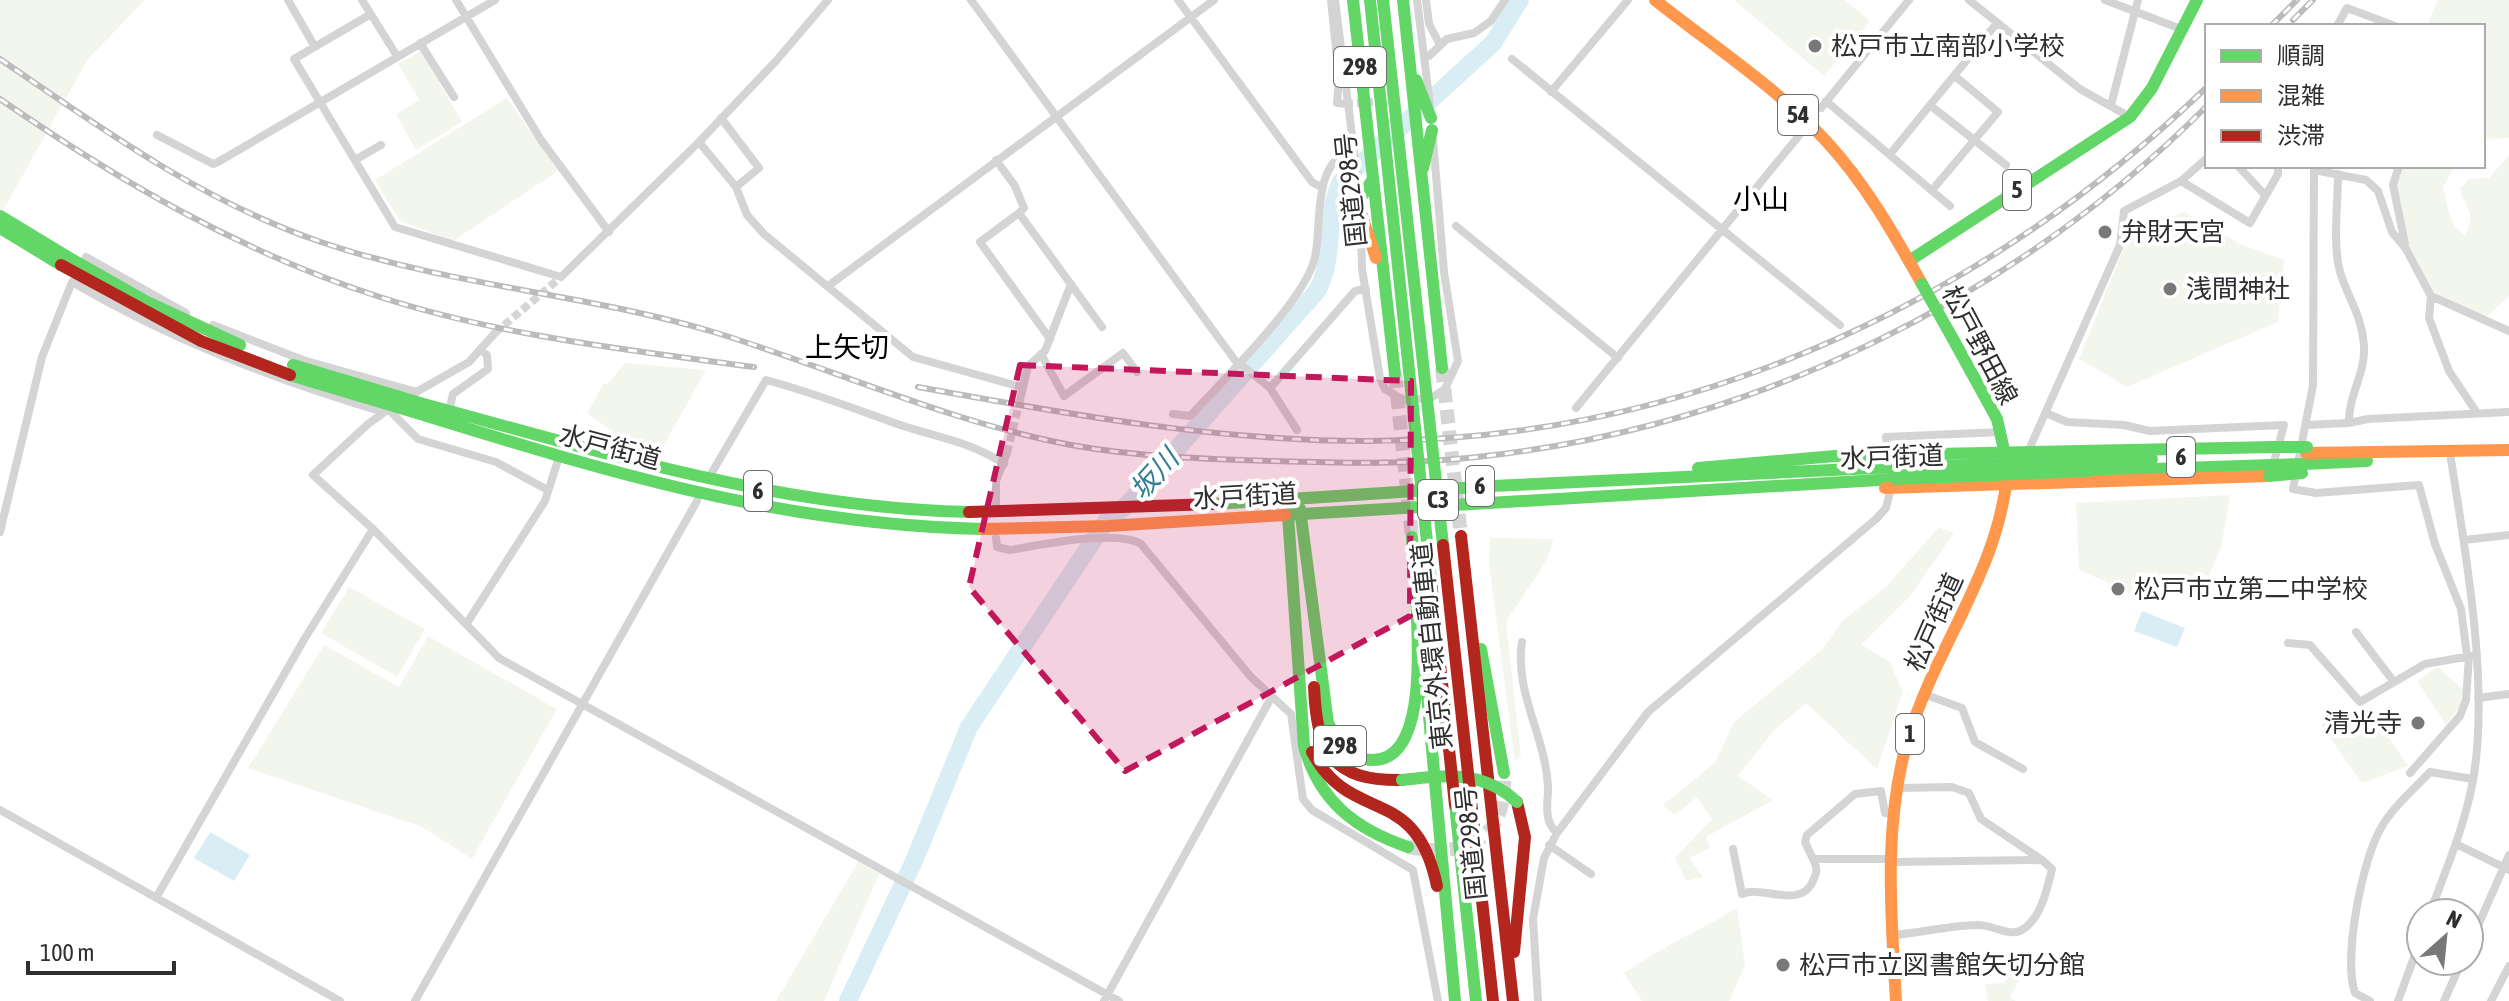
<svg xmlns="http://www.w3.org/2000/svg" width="2509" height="1001" viewBox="0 0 2509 1001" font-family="'Asap Condensed','Noto Sans JP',sans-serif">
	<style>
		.green { fill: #f3f6ec }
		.water { fill: #d8eef4 }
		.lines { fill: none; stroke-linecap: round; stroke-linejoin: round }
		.river { stroke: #d8eef4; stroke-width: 18 }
		.street-tunnel { stroke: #d5d5d5; stroke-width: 8; stroke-dasharray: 8 4; stroke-linecap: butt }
		.highway-tunnel { stroke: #d5d5d5; stroke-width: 14; stroke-dasharray: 14 7; stroke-linecap: butt }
		.street { stroke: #d4d4d4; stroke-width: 8 }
		.fast { stroke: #63d668; stroke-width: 12 }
		.slow { stroke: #ff974d; stroke-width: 12 }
		.jam { stroke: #b3261e; stroke-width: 12 }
		.rail-casing { stroke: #bbb; stroke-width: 6 }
		.rail { stroke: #fff; stroke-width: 3; stroke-dasharray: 9; stroke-linecap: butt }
		.fast-bridge { stroke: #63d668; stroke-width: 12 }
		.jam-bridge { stroke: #b3261e; stroke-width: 12 }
		.marked { fill: #c2185b; fill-opacity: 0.2; stroke: #c2185b; stroke-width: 6; stroke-dasharray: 16 10; stroke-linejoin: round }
		.poi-dot { fill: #787878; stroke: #fff; stroke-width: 3 }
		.labels { text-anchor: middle; stroke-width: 8; stroke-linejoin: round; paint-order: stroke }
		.shield { fill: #fff; stroke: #6d6d6d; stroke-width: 2 }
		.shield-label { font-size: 24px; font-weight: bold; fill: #2f2f2f }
		.poi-label { font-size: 26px; fill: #2f2f2f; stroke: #fff; text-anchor: start }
		.street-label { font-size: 26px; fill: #2f2f2f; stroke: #fff }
		.neighbourhood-label { font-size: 28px; fill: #000; stroke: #fff }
		.water-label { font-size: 28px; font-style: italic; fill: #347e92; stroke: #fff }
	</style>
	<rect width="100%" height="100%" fill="#fff"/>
	<path class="green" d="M0,0H145L88,59L0,216Z
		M1734,0H1845L1870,21L1824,76Z
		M2438,0H2509V138L2483,139V26H2427Z
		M421,51L462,122L416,150L396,114L419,100L398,64Z
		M507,98L558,171L453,241L400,221L375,180Z
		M2509,155V296L2485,318L2432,291L2403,233L2393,176L2397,166H2455L2443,187C2447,204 2449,226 2465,235C2477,209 2466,212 2460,189L2469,179L2489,178Z
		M2184,212L2240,244L2284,260L2278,322L2127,387L2079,359L2130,232Z
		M625,363L706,370L660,452L626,441L587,413L604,383L608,384Z
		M2230,495L2221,548L2201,593L2171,582L2159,605L2079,570L2076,503Z
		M1939,527L1954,533L1910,596L1861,645L1890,662L1903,692L1877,769L1806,703L1775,729L1738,776L1773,800L1706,837L1710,848L1689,858L1703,877L1686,881L1675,858L1712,819L1697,797L1675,815L1663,805L1715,763L1734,722L1822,650L1843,620L1885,588Z
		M1490,538L1554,539L1546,562L1506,622L1521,756L1515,762L1489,563Z
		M349,587L425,629L397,677L321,633Z
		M428,636L557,709L472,859L422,827L248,768L324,645L399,687Z
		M2437,667L2462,688L2461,705L2446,725L2417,681Z
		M2343,706L2361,717L2372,711L2408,766L2362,783L2321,725Z
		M858,862L879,874L824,1001H776Z
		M1737,908L1745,965L1729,1001H1642L1624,973C1659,948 1699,931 1737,908Z
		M2012,973L2020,978L2010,997L2016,1001H1988L1985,984L2004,983Z"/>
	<path class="water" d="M2142,611L2185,628L2177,647L2134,631Z
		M210,832L250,855L234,881L194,858Z"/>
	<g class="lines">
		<path class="river" d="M848,1001L914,861L969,727L1107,520L1128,504L1317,291C1336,257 1324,217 1341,182L1493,43L1520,0"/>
		<path class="street-tunnel" d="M1345,104L1373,102
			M1797,138L1821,108
			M495,333L561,277
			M1007,453L1021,396"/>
		<path class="highway-tunnel" d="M1442,368L1461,536
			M1395,374L1412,537
			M1408,847C1468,858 1507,840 1504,773"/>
		<path class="street" d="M288,0L315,47
			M362,0L397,56
			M456,0L541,140L609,232
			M971,0L1237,363
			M1178,0L1312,182L1321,187
			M1331,0L1339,78L1337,103L1345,104
			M1335,0L1360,198
			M1417,0L1430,105
			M1426,0L1429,24L1439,43
			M1969,0L2080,89L2130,117
			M2105,0L2181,29
			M371,14L294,59L395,227L561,277L699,142L776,61L828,0
			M2337,26L2347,8L2395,26
			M420,43L454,97
			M1429,56L1447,39L1474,33L1491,21L1505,0
			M1512,59L1840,325
			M1551,92L1628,0
			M1826,101L1950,206
			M2111,105L2138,0
			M1931,106L2006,165
			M1821,108L1909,0
			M721,118L759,168L736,187
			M157,135L213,164L218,162L495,0
			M699,142L736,187L747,215L764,234L913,357L1021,387
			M1891,153L1997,23
			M355,160L381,145
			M996,160L1015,186L1024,208L1019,213L1102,327
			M2238,166L2265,195
			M2314,166L2313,385L2293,489L2316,493L2419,485L2435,544L2461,609L2467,656
			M2399,166L2393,185L2405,244
			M2314,170L2366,180L2378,191L2392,232L2406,249L2431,296L2429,318L2449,371L2477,413
			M2181,181L2250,223L2278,174V166
			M1933,189L1998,112L1955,76
			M1019,213L980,242L1050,339
			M1456,226L1618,358
			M1361,227L1362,269L1380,378L1385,389L1403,400L1431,398L1445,389L1458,361L1444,272L1433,139
			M86,257L186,313
			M828,286L1214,0
			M2431,296L2509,331
			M213,325L303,360L417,392
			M1041,354L1064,396L1123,353L1137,372
			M1238,362L1270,388L1297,430
			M1270,388L1355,291L1366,289
			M1021,396L1028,366L1045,351L1071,284
			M404,399L469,362L495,333
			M393,406L368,424L313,475L373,529L499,658L1119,1001
			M1576,408L1797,138
			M388,409L418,439L496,462L544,488
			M449,411L453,394L488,369L487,355L481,350
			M2046,413L2067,422L2124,425L2150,431L2284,425L2275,458
			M1173,414L1190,416C1222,381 1306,300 1315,257C1323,221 1310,164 1355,147
			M2349,423L2368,419L2509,412
			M2306,425L2349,423C2348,396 2366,373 2364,345C2361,311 2346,296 2339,268C2333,240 2338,203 2338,174
			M1888,451L1886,437L2001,432
			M2027,454L2120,245L2124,211L2181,181L2207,158
			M711,474L766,380C812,392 855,409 900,425C936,437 972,442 1004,464
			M996,506V481L1007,453
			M0,532L42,357L72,282C171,340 273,379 383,412
			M996,538L997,547L1010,550C1039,545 1117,529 1141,544L1251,677L1291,714L1303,799L1312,810L1413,870L1438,1001
			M2464,540L2509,535
			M467,623L545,501L559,457
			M2356,632L2394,682
			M1522,642C1514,692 1546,737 1548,787C1548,805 1543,820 1557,833
			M2288,643L2310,645L2360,702L2425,664L2471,656
			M1926,695L1962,708L1975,742L2023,769
			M2478,698L2509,694
			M2410,773L2460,716L2466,700L2469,656
			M0,810L340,1001
			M2456,844L2509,870
			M1549,845L1591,874
			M1733,849L1742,894C1763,885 1799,909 1812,883C1817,873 1818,869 1813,859H1891
			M1813,859L1805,842L1807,835L1855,794L1881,791L1885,813L1895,815
			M1891,862L2042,860L1981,819L1969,793L1952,787L1900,788
			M156,898L305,638L373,529
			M2430,913C2446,869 2465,826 2473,780C2490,685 2465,549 2450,453
			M1893,935C1921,933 1951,925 1979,925C1992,925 2010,937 2022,930C2041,919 2047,889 2052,869L2042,860
			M2469,946L2509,855
			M415,1001L697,501
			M1104,1001L1271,698
			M1538,1001L1533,919L1544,858L1557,833L1648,712L1876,519L1886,508L1890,492
			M2370,1001L2355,993C2343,958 2362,860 2381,828C2392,808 2414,789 2430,772L2473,779
			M2398,1001L2421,938
			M2444,1001L2462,961
			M2491,1001L2509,966"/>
		<path class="fast" d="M1353,0L1395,374
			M1403,0L1442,368
			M1416,80L1431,118
			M1423,168L1432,130
			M1360,199L1373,179
			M0,216L66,256
			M0,228L61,265
			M1909,261L2130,117L2152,88L2197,0
			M1953,339L1997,419L2006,459
			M420,403C602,452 779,508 969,512
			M417,413C608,472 781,525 983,529
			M2088,461L2152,459
			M2304,464L2367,461
			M1698,468L1835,456L2274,447
			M2092,471L2272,465
			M1214,504L1492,486L1896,467
			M1291,506L1288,515L1304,746C1319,801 1355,829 1408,847
			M1300,509L1328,723C1337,741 1351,760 1373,760C1433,760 1415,622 1416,583
			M1285,515L1896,479
			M1412,537L1416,590
			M1481,649L1504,773
			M1423,651L1455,1001"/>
		<path class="slow" d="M1655,0C1713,46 1776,87 1826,141C1865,183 1894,234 1922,284
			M1360,210L1376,258
			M2306,453L2509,450
			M1885,488L2269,476
			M983,529L1108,526L1285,515
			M1896,1001C1891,915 1883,823 1908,739C1935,648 1997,573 2007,477"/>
		<path class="jam" d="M969,512L1214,504
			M1461,536L1513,1001
			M1314,687C1317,753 1332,781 1402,780
			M1312,752C1352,827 1415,781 1437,886
			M1514,952L1525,837L1517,802"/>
		<defs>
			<path id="rail" d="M2293,20L2313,0
				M2271,26L2297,0
				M0,59C102,129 203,202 321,242C450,286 588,294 717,333C836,370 949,422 1071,445C1138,457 1206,459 1274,461C1341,463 1409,465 1477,457C1750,428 2013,300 2207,106
				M0,99C119,181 242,253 380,297C501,336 629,350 754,367
				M918,387C1066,414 1216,441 1367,441C1685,441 1980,305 2207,87"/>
		</defs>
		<use href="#rail" class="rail-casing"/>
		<use href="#rail" class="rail"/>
		<path class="fast-bridge" d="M1370,0L1431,580
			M1383,0L1443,545
			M66,256L147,302L240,345
			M1922,284L1953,339
			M293,365L420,403
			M290,375L417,413
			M2274,447H2307
			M2272,465L2303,464
			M1896,467L2084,462
			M2269,476L2302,473
			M1896,479L2089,471
			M1402,780C1445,775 1483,770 1517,802
			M1455,805L1476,1001"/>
		<path class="jam-bridge" d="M61,265L201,341L290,375
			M1443,545L1493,1001
			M1431,580L1455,805"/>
	</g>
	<path class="marked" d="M1020,365L1411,381L1410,616L1125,771L969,587Z"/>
	<g class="poi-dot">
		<circle cx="1815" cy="46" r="8"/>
		<circle cx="2105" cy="232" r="8"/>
		<circle cx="2170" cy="289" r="8"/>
		<circle cx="2118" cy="589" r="8"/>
		<circle cx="2418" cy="723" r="8"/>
		<circle cx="1783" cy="965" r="8"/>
	</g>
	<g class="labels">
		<g class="shield">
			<rect x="1334" y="47" width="52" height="40" rx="6"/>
			<rect x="1778" y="95" width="40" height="40" rx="6"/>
			<rect x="2003" y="170" width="28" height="40" rx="6"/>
			<rect x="2167" y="437" width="28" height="40" rx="6"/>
			<rect x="1466" y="466" width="28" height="40" rx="6"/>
			<rect x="744" y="471" width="28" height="40" rx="6"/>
			<rect x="1418" y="480" width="40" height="40" rx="6"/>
			<rect x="1896" y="714" width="28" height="40" rx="6"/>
			<rect x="1314" y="726" width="52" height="40" rx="6"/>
		</g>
		<g class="shield-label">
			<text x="1360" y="75">298</text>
			<text x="1798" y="123">54</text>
			<text x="2017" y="198">5</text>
			<text x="2181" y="465">6</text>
			<text x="1480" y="494">6</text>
			<text x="758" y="499">6</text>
			<text x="1438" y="508">C3</text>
			<text x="1910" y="742">1</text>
			<text x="1340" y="754">298</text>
		</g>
		<g class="poi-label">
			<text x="1831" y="55">松戸市立南部小学校</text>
			<text x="2121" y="241">弁財天宮</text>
			<text x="2186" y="298">浅間神社</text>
			<text x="2134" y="598">松戸市立第二中学校</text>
			<text x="2402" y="732" text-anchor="end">清光寺</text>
			<text x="1799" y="974">松戸市立図書館矢切分館</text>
		</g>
		<g class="street-label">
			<text transform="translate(1351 190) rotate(-96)" y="9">国道298号</text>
			<text transform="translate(1980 345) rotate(62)" y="9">松戸野田線</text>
			<text transform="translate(610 447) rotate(15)" y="9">水戸街道</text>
			<text transform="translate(1892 457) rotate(-2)" y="9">水戸街道</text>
			<text transform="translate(1245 496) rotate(-3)" y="9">水戸街道</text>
			<text transform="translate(1934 622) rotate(-66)" y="9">松戸街道</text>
			<text transform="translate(1432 646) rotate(-96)" y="9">東京外環自動車道</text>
			<text transform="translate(1471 843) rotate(-96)" y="9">国道298号</text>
		</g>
		<g class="neighbourhood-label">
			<text x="1761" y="209">小山</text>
			<text x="847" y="357">上矢切</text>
		</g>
		<g class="water-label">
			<text transform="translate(1154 474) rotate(-48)" y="10">坂川</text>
		</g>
	</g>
	<rect x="2205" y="24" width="280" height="144" fill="#ffffff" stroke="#acacac" stroke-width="2"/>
	<rect x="2221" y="50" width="40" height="12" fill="#63d668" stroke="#acacac" stroke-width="2"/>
	<text x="2277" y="64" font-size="24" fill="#2f2f2f">順調</text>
	<rect x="2221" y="90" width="40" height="12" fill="#ff974d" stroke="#acacac" stroke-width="2"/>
	<text x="2277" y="104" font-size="24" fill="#2f2f2f">混雑</text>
	<rect x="2221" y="130" width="40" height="12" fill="#b3261e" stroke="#acacac" stroke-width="2"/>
	<text x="2277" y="144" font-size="24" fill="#2f2f2f">渋滞</text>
	<g transform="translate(2445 937) rotate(27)"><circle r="38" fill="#ffffff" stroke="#acacac" stroke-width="2"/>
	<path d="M0-6L14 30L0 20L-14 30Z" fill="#787878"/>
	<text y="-12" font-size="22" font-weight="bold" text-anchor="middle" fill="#2f2f2f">N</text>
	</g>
	<path d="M28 961v12h146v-12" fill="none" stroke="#2f2f2f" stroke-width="4"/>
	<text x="40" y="961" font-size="24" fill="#2f2f2f" stroke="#ffffff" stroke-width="6" paint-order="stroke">100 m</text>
</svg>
